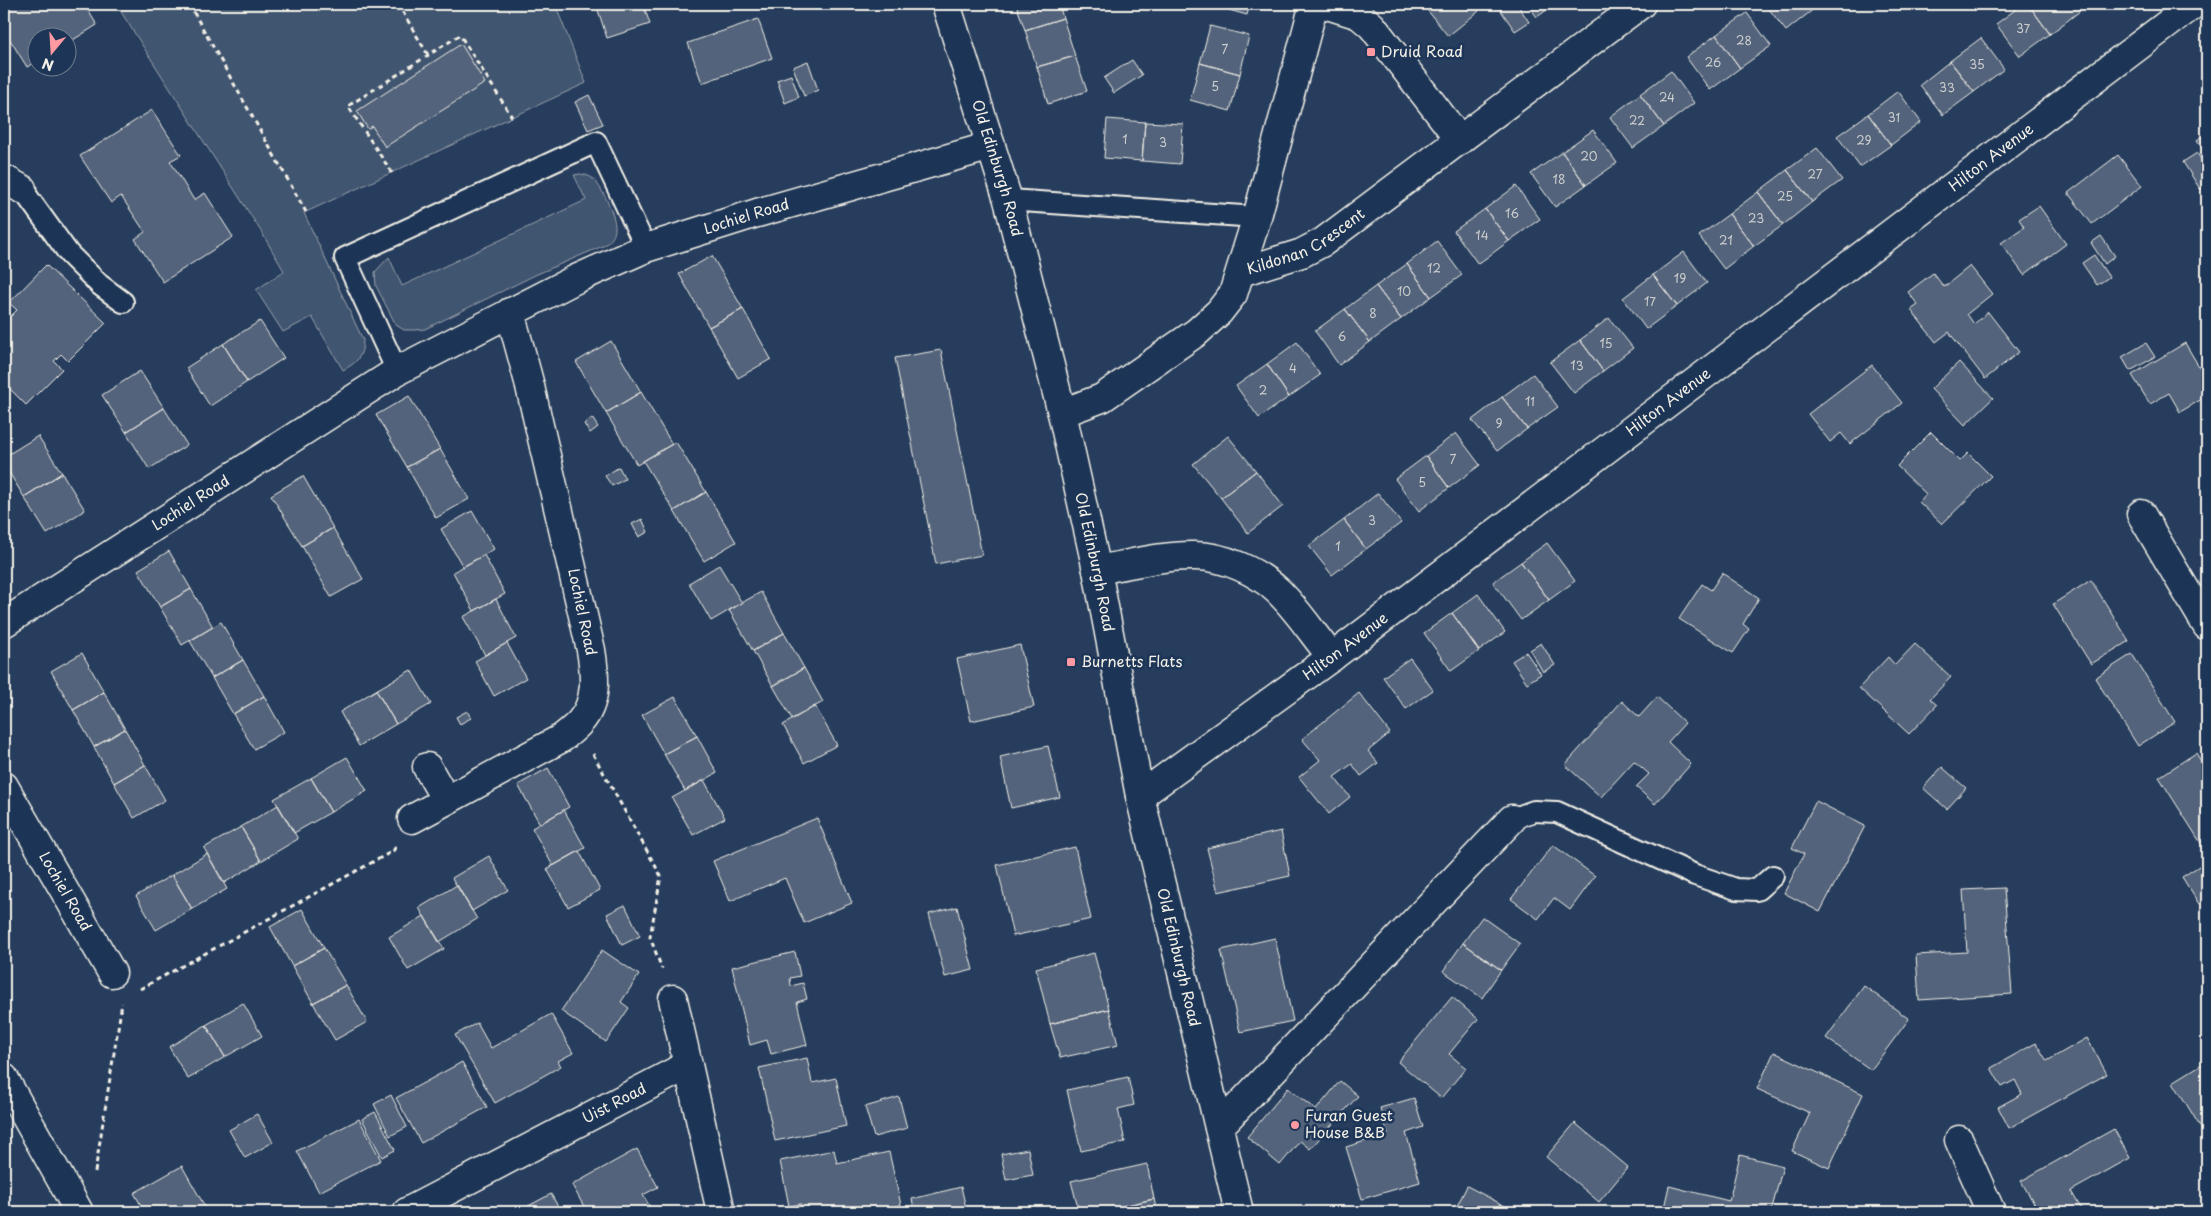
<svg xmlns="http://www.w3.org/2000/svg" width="2211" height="1216" viewBox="0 0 2211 1216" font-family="'Playpen Sans',sans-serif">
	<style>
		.green { fill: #40546f; stroke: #9aa2ac }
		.building { fill: #52647b; stroke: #f4f1e8 }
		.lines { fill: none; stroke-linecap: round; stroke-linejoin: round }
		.service-casing { stroke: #f4f1e8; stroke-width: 24 }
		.minor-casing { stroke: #f4f1e8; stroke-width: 31 }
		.tertiary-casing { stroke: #f4f1e8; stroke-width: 31 }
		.path { stroke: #f4f1e8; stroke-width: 3; stroke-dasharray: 5 4; stroke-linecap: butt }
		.service { stroke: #1d3557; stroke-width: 20 }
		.minor { stroke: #1d3557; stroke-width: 28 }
		.tertiary { stroke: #1d3557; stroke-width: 28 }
		.poi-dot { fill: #ff9aa2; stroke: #1d3557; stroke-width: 2 }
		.labels { text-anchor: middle; stroke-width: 5; stroke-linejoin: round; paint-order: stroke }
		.number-label { font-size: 12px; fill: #cccecd }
		.poi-label { font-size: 15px; fill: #f4f1e8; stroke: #1d3557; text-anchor: start }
		.street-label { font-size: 15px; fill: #f4f1e8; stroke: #1d3557 }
	</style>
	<rect width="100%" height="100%" fill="#263d5d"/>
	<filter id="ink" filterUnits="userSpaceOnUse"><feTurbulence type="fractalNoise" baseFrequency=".02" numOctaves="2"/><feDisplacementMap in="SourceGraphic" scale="10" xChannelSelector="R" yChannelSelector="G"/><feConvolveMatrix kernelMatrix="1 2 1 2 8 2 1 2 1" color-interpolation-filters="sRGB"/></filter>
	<g filter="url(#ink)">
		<path class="green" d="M116,4H555L586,83L304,213L363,340C363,356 357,363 343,370L312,317L283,332L256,290L284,271L262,233Z
			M580,174C585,175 588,175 592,178C601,185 616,216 615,228C615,236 611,240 605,245L535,275L425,329L414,330H404L396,325L376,286L375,272L389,257L402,286L586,200L574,175Z"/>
		<path class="building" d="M4,4H84L97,25L68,43V38H38V61L27,67L4,30V20L8,17L4,10Z
			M596,4H643L650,24L607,38Z
			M777,4H803L779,11Z
			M1016,4H1059L1063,18L1025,30Z
			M1207,4H1250L1247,15Z
			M1427,4H1473L1479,11L1448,36L1424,6Z
			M1499,4H1517L1529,22L1515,31L1497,5Z
			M1527,4H1555L1537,17Z
			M1765,4H1812L1815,8L1786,31Z
			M2023,4H2028L2050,34L2020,56L1996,24Z
			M2028,4H2075L2080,11L2050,34Z
			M1747,13L1771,46L1740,68L1716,35Z
			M1063,18L1075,56L1037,67L1025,30Z
			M758,19L772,58L702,83L688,43Z
			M1210,26L1249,36L1240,74L1200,63Z
			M1716,35L1740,68L1710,90L1686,57Z
			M1981,38L2004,69L1974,92L1950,61Z
			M461,44L485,83L385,147L372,126L368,129L357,111Z
			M1075,56L1087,91L1048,104L1037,67Z
			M1132,60L1142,75L1114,93L1104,78Z
			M808,61L818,90L804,96L793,67Z
			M1950,61L1974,92L1943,115L1920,85Z
			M1200,63L1240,74L1230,111L1190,100Z
			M1671,71L1694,103L1664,126L1640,94Z
			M791,75L799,97L785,103L777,80Z
			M1898,91L1921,122L1891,145L1868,114Z
			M1640,94L1664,126L1633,148L1610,117Z
			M589,95L603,124L588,130L575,102Z
			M152,110L181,155L170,161L194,200L205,193L233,237L163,282L135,239L145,232L121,196L111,203L80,156Z
			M1868,114L1891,145L1860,167L1837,136Z
			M1107,119L1145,122L1142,161L1104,158Z
			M1145,122L1183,124L1180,164L1142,161Z
			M1593,130L1617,163L1586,185L1562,152Z
			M2207,132V154L2197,140Z
			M1817,148L1842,180L1812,202L1787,170Z
			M1562,152L1586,185L1555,207L1531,174Z
			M2197,153L2207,169V185L2200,189L2183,162Z
			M2118,155L2142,186L2092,224L2068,193Z
			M1787,170L1812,202L1783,225L1758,192Z
			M1516,186L1540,219L1509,241L1485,209Z
			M1758,192L1783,225L1754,246L1729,214Z
			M2039,206L2066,244L2024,275L2001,243L2024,227L2019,219Z
			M1485,209L1509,241L1478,264L1454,231Z
			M1729,214L1754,246L1724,269L1699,236Z
			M2101,236L2115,256L2105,264L2091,243Z
			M1437,241L1462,275L1431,297L1407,264Z
			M1684,252L1707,283L1677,306L1653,275Z
			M2094,255L2109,277L2097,285L2082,263Z
			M712,256L743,309L709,327L679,274Z
			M1407,264L1431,297L1401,319L1376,286Z
			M46,265L106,323L68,361L61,354L54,361L62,369L26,405L4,383V310L11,316L17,310L9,303Z
			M1970,266L1992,294L1967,314L1974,324L1988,312L2019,352L1985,379L1949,332L1936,342L1911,310L1918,305L1908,292L1933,273L1944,287Z
			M1653,275L1677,306L1646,329L1623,298Z
			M1376,286L1401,319L1370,342L1345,309Z
			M743,309L771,359L738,378L709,327Z
			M1345,309L1370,342L1339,365L1315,331Z
			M1609,318L1633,348L1603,371L1580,340Z
			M260,321L284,358L247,382L223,344Z
			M1580,340L1603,371L1574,393L1550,362Z
			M611,341L641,392L606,413L576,362Z
			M1297,342L1320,375L1289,397L1267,364Z
			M2146,343L2155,357L2130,371L2122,357Z
			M2185,343L2207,380V396L2180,412L2169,393L2150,404L2132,375Z
			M223,344L247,382L210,406L186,368Z
			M941,350L982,555L936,564L895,358Z
			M1959,362L1993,398L1965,425L1931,389Z
			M1267,364L1289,397L1259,418L1236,386Z
			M1872,365L1902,403L1850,444L1841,433L1830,442L1808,414Z
			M140,371L164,408L126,432L102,395Z
			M1533,374L1558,407L1527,429L1502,397Z
			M641,392L672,444L637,465L606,413Z
			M409,396L440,449L407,467L376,415Z
			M1502,397L1527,429L1497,451L1472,420Z
			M164,408L187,445L149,469L126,432Z
			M592,418L598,427L590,433L584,424Z
			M1931,432L1960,461L1968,453L1991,476L1942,524L1919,502L1926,494L1897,466Z
			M1456,433L1480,465L1449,488L1426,456Z
			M38,436L62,473L24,497L4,464V457Z
			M1228,436L1256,471L1221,498L1193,464Z
			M676,442L706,492L674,511L643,461Z
			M440,449L469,499L436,518L407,467Z
			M1426,456L1449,488L1419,511L1395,479Z
			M619,467L625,479L612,486L605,476Z
			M1256,471L1283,506L1248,533L1221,498Z
			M62,473L85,510L47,534L24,497Z
			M303,476L333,528L302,546L271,495Z
			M706,492L736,542L704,561L674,511Z
			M1378,493L1401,523L1366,549L1344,520Z
			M472,511L494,549L463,567L441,529Z
			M642,519L648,532L639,537L632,524Z
			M1344,520L1366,549L1332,575L1309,546Z
			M333,528L363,579L331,597L302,546Z
			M1547,543L1575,581L1549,600L1521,562Z
			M169,551L191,589L160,607L138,570Z
			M484,555L505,594L474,611L453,572Z
			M1521,562L1549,600L1521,620L1493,582Z
			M719,565L742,603L711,621L689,583Z
			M1722,573L1759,598L1743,624L1749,629L1733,653L1679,619L1702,584L1711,590Z
			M2091,580L2129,641L2091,664L2053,604Z
			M191,589L213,627L182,645L160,607Z
			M761,592L784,633L753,651L729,610Z
			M1478,594L1505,632L1479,651L1452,613Z
			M496,599L516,638L485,655L463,617Z
			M1452,613L1479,651L1451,671L1424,633Z
			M221,622L243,660L212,678L190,641Z
			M784,633L804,668L773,686L753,651Z
			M507,643L526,678L494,696L475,661Z
			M1541,643L1555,665L1543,672L1530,650Z
			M1915,644L1951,677L1930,699L1937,705L1909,734L1859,688L1888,657L1895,665Z
			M1020,645L1034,707L971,721L957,659Z
			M1526,652L1541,674L1527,683L1512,661Z
			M82,653L104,692L73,710L51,671Z
			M2132,654L2175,722L2138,746L2095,678Z
			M1410,658L1433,690L1406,709L1383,677Z
			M243,660L264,696L233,714L212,678Z
			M804,668L823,702L792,719L773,686Z
			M411,670L431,704L396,724L376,690Z
			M376,690L396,724L359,746L340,712Z
			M104,692L125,729L94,747L73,710Z
			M1359,693L1390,733L1368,751L1378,763L1361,776L1352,764L1334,777L1350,797L1329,814L1299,777L1320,760L1302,739Z
			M264,696L284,732L254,749L233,714Z
			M675,697L697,736L664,754L642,715Z
			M1657,697L1685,723L1668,742L1691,764L1655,804L1636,787L1649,774L1634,761L1601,797L1565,765L1622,701L1639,717Z
			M815,706L837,745L804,763L783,725Z
			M467,711L471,718L460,724L456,717Z
			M125,729L145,765L114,783L94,747Z
			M697,736L717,773L685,791L664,754Z
			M1048,746L1060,797L1011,808L1000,757Z
			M2196,753L2207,771V846L2204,848L2159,777Z
			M347,757L367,791L331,812L311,778Z
			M145,765L165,800L134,818L114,783Z
			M1942,767L1966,788L1947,809L1923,788Z
			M548,768L569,807L540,824L518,785Z
			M311,778L331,812L294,833L274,799Z
			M704,780L725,818L693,835L672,798Z
			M1816,801L1865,826L1820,912L1784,893L1804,854L1792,848Z
			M278,805L298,839L261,861L241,827Z
			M564,810L585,848L553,866L532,828Z
			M817,818L852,903L804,923L785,878L730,901L713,861Z
			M241,827L261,861L224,883L204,848Z
			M1281,831L1290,876L1218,892L1207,848Z
			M1553,845L1595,876L1570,910L1554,898L1538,919L1511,899Z
			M1075,847L1091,919L1013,936L997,865Z
			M579,851L600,890L568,907L547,869Z
			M207,854L227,889L192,909L172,875Z
			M489,856L508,890L472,911L452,878Z
			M2207,861V898L2199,904L2182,877Z
			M172,875L192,909L156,930L136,896Z
			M457,885L477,919L439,942L419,908Z
			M2004,888L2012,994L1919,1000L1916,955L1967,952L1963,890Z
			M625,905L640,936L622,945L607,914Z
			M957,907L973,970L945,977L929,914Z
			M302,909L324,948L292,966L270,927Z
			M424,916L444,949L408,970L389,937Z
			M1482,917L1520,944L1501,970L1463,943Z
			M1275,938L1293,1021L1240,1032L1221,950Z
			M1463,943L1501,970L1482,998L1443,971Z
			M324,948L346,985L313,1003L292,966Z
			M602,950L639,975L621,1002L629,1008L606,1042L561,1011Z
			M795,952L800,976L790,978L791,986L803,983L807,999L797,1002L807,1045L771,1054L767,1040L750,1045L732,967Z
			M1094,953L1109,1009L1050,1024L1036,968Z
			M346,985L367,1022L335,1040L313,1003Z
			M1864,986L1909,1019L1871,1070L1826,1038Z
			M1452,997L1478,1019L1449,1054L1466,1068L1441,1098L1398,1062Z
			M243,1003L262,1036L225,1057L206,1025Z
			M1109,1009L1118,1045L1060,1058L1050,1024Z
			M551,1014L573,1053L558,1061L561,1066L495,1103L455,1035L477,1023L491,1048Z
			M206,1025L225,1057L188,1079L169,1047Z
			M2087,1038L2107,1074L2009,1128L1998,1107L2022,1094L2015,1080L2002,1087L1991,1068L2036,1043L2047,1061Z
			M1774,1052L1863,1094L1829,1168L1792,1151L1810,1113L1757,1089Z
			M807,1058L812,1083L836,1078L846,1126L775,1141L759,1068Z
			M2207,1061V1138L2173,1082Z
			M462,1062L487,1107L421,1143L396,1098Z
			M1128,1077L1134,1105L1118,1109L1125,1142L1081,1151L1067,1090Z
			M1340,1081L1358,1096L1310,1149L1300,1141L1280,1165L1247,1137L1288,1088L1316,1110Z
			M391,1095L407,1127L390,1136L374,1104Z
			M899,1097L907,1128L874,1137L865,1107Z
			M1414,1098L1423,1127L1406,1133L1420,1182L1362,1199L1346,1147L1388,1134L1380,1108Z
			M375,1112L395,1150L382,1157L362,1119Z
			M257,1114L273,1142L245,1158L229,1130Z
			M359,1119L381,1160L319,1192L297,1151Z
			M1575,1123L1628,1167L1599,1202L1546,1157Z
			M2114,1129L2130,1158L2071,1191L2083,1212H2039L2021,1181Z
			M637,1149L658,1187L643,1195L653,1212H587L572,1185Z
			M1028,1149L1033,1175L1006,1180L1001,1154Z
			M834,1150L837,1163L889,1152L901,1205L867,1212H803L801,1204L789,1206L780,1161Z
			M1740,1155L1783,1166L1771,1212H1663L1669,1186L1729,1201Z
			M1147,1164L1154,1199L1095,1212H1079L1071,1181Z
			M182,1166L208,1212H145L134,1193Z
			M1467,1186L1501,1204L1497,1212H1454Z
			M961,1187L967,1212H915L912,1199Z
			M551,1194L561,1212H517Z
			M1154,1199L1157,1212H1095Z
			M1501,1204L1517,1212H1497Z"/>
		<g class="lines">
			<defs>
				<path id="service" d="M22,189L69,254L100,285L123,302
					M1008,200L1257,217
					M397,371L345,258L596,142L646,248
					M1512,819L1534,811L1557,812L1695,875L1736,889L1757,890L1773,876"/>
				<g id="minor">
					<path d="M1324,4L1359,15L1372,26L1460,140"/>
					<path d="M4,179L22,189"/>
					<path id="s1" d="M1241,272L1302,253L1323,242L1641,4"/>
					<path d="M1062,413L1102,398L1197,332L1219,312L1233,294L1257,217L1314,4"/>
					<path d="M2141,514L2207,626"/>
					<path d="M1097,570C1128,565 1163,555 1195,556C1224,556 1258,572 1278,591C1298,610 1314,636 1332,657"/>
					<path id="s2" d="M4,623L397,371L576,279L646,248L757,213L991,146"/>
					<path d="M427,767L446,800"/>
					<path id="s3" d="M4,786L112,973"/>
					<path id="s4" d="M1140,796L1332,657L2194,4"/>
					<path d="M412,819L562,738C568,733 575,728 580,722C598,702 595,674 591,650L529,382L510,312"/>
					<path d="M673,999L688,1065"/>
					<path d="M4,1078L79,1212"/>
					<path d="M1219,1127L1512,819"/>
					<path d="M1959,1140L1991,1212"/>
					<path id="s5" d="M407,1212L688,1065L721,1212"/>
				</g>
				<g id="tertiary">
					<path id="s6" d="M946,4L1008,200L1062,413L1097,570L1140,796L1239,1212"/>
				</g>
			</defs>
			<use href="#service" class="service-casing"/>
			<use href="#minor" class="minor-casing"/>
			<use href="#tertiary" class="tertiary-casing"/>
			<path class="path" d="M189,4L306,212
				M398,4L428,55
				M392,173L348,106L460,35L512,117
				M593,754L661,876L650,937L662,969
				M140,989L393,851L397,845
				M95,1172L122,1003"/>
			<use href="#service" class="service"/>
			<use href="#minor" class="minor"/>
			<use href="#tertiary" class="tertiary"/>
		</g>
	</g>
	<g class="poi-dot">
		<rect x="1366" y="47" width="10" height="10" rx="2.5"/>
		<rect x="1066" y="657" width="10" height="10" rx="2.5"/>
		<circle cx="1295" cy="1125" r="5"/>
	</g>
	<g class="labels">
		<g class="number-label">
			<text x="2023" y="33">37</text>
			<text x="1744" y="45">28</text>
			<text x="1225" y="54">7</text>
			<text x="1713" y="67">26</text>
			<text x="1977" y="69">35</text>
			<text x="1215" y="91">5</text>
			<text x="1947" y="92">33</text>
			<text x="1667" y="102">24</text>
			<text x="1894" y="122">31</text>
			<text x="1637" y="125">22</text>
			<text x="1125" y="144">1</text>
			<text x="1864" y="145">29</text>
			<text x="1163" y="147">3</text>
			<text x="1589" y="161">20</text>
			<text x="1815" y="179">27</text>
			<text x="1559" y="184">18</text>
			<text x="1785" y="201">25</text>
			<text x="1512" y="218">16</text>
			<text x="1756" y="223">23</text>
			<text x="1482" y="240">14</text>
			<text x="1726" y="245">21</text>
			<text x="1434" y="273">12</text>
			<text x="1680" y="283">19</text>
			<text x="1404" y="296">10</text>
			<text x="1650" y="306">17</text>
			<text x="1373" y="318">8</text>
			<text x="1342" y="341">6</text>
			<text x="1606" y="348">15</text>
			<text x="1577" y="370">13</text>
			<text x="1293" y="373">4</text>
			<text x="1263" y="395">2</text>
			<text x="1530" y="406">11</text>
			<text x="1499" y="428">9</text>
			<text x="1453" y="464">7</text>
			<text x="1422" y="487">5</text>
			<text x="1372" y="525">3</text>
			<text x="1338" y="551">1</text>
		</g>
		<g class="poi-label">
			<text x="1381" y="57">Druid Road</text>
			<text x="1081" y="667">Burnetts Flats</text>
			<text x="1305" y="1121">Furan Guest<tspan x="1305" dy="17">House B&amp;B</tspan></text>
		</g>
		<g class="street-label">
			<text dy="5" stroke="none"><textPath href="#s4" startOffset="1064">Hilton Avenue</textPath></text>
			<text dy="5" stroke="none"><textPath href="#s6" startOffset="172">Old Edinburgh Road</textPath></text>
			<text dy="5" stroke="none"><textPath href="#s2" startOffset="850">Lochiel Road</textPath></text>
			<text dy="5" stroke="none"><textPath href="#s1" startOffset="72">Kildonan Crescent</textPath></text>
			<text dy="5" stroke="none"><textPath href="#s4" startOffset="659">Hilton Avenue</textPath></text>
			<text dy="5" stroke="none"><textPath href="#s2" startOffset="222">Lochiel Road</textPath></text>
			<text dy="5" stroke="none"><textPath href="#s6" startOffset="578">Old Edinburgh Road</textPath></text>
			<text transform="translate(582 612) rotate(78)" y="5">Lochiel Road</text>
			<text dy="5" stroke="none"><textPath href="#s4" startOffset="254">Hilton Avenue</textPath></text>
			<text dy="5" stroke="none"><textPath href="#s3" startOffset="122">Lochiel Road</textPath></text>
			<text dy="5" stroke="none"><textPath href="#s6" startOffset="982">Old Edinburgh Road</textPath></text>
			<text dy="5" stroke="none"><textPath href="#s5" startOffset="234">Uist Road</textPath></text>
		</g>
	</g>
	<rect width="2211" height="1216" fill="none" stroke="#1d3557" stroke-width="20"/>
	<rect x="10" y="10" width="2191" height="1196" fill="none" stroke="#f4f1e8" stroke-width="2" filter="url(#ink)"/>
	<g transform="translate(52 52) rotate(198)"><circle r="24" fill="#1d3557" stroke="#738091"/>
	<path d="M0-4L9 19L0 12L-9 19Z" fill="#ff9aa2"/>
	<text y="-8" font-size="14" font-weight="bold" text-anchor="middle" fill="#f4f1e8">N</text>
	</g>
</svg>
